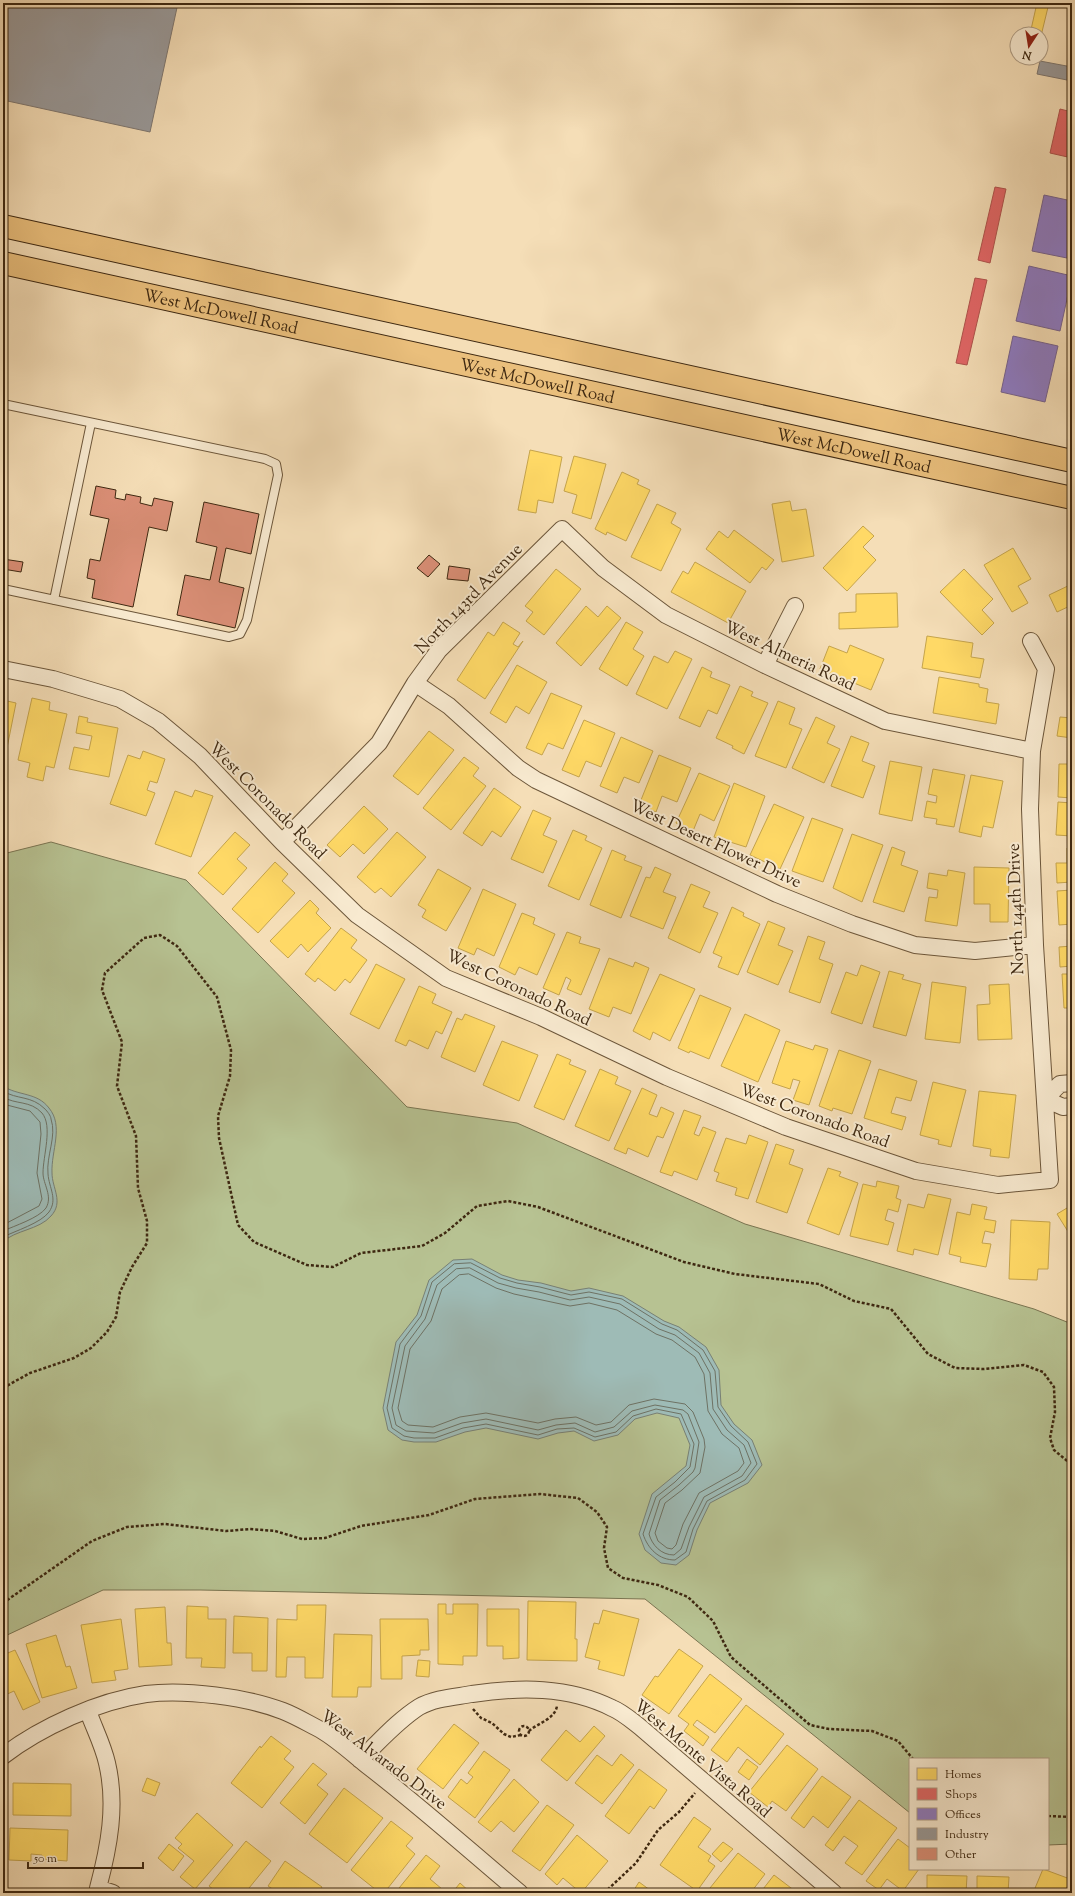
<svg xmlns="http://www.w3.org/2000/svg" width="1075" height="1896" viewBox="0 0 1075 1896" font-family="'Sorts Mill Goudy',serif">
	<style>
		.green { fill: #b7c292; stroke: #7a7552 }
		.water { fill: #9ebbb6; stroke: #788074 }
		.homes { fill: #ffd966; stroke: #c5a44c }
		.shops { fill: #e06666; stroke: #af534c }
		.offices { fill: #8e7cc3; stroke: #76638e }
		.industry { fill: #999; stroke: #7e7770 }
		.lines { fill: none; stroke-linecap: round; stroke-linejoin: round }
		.shore { stroke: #6e7264; stroke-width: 1 }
		.building { fill: #db8f77; stroke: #3e2811 }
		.service-casing { stroke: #6c563a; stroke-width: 10 }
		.minor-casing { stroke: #6c563a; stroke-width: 18 }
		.primary-casing { stroke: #3e2811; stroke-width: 24 }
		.path { stroke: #3e2811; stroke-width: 2.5; stroke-dasharray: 3 2; stroke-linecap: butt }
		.service { stroke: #f8ead0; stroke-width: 8 }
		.minor { stroke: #f8ead0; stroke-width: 16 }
		.primary { stroke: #eabf7c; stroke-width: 22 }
		.labels { text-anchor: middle; stroke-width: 4; stroke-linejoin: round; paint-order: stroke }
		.street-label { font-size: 17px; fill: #3e2811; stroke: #f8ead0 }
	</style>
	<rect width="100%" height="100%" fill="#f5deb7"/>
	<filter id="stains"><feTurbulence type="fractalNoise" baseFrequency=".005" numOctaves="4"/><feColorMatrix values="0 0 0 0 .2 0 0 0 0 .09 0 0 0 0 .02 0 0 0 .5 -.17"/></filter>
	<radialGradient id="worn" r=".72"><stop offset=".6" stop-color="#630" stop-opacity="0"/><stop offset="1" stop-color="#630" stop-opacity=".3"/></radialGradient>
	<path class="green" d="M51,842L186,880L407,1107L517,1123L745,1224L1034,1309L1072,1324V1844L1048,1845V1759H910V1813L645,1599L200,1590H103L3,1637V854Z"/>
	<path class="water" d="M3,1086C18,1096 37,1092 49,1108C64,1126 51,1151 52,1173C52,1188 64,1202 51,1216C39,1230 15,1230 3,1242Z
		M472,1259L502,1275L518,1280L541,1283L571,1291L589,1288L623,1296L664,1321L679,1327L706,1347L719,1370L721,1405L734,1424L752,1440L762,1465L748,1483L710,1503L697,1530L689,1555L676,1565L661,1563L645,1550L639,1534L652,1494L686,1466L690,1445L679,1418L657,1413L635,1419L618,1435L594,1441L574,1431L558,1433L538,1439L486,1428L465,1432L436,1442H414L402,1440L388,1430L383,1408L396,1342L417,1315L429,1280L453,1260Z"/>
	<path class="homes" d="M1037,3H1049L1041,36V34H1030Z
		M530,450L562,457L553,503L538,500L536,513L518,510Z
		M574,456L606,464L591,519L572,513L577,495L564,491Z
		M622,472L639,480L637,484L650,490L626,541L607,532L606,535L595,529Z
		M790,501L792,511L806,509L814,556L782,562L772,504Z
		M657,504L676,513L671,523L681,529L661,571L631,557Z
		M863,526L874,536L863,547L876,560L847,591L823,568Z
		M734,530L774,560L766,570L762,567L750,583L706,549L719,531L728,538Z
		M1013,548L1031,579L1018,586L1028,603L1012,612L984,565Z
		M695,562L746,591L728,623L671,592L683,571L688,574Z
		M556,569L581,589L544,635L526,621L533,612L525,606Z
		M964,569L993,599L982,610L994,623L982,635L940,592Z
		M1072,584V605L1057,612L1049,595Z
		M897,593L898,627L839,629V613L856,612V594Z
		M586,606L598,617L607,606L621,618L581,666L556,643Z
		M503,622L520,633L513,644L518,647L523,641L485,699L457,680L488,632L494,636Z
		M626,622L643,632L633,649L644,656L627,686L599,669Z
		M927,636L973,643L971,657L984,659L980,678L922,668Z
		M850,645L884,659L871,690L820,669L829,646L847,653Z
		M675,651L692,659L667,709L636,694L654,656L668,663Z
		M517,665L547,682L529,714L516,706L506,723L490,713Z
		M702,667L712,672L710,677L730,685L717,714L708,710L700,727L679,718Z
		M939,677L979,684V687L988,689L986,702L999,704L996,724L933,713Z
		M740,686L753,692L751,696L768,703L744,754L732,748L733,746L716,738Z
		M551,693L582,706L563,749L548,743L542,755L526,748Z
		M32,698L50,702L49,710L67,714L54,768L46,766L43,781L27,777L30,763L18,760Z
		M3,700L16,703L5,758L3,757Z
		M778,701L795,708L789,724L802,729L786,768L755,756Z
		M79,716L88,718L87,722L118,728L109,777L69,769L74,747L89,750L92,736L76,733Z
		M816,717L835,726L827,743L840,749L824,783L792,768Z
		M1060,717L1072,718V738L1057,736Z
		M584,720L615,733L601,767L586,761L579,777L562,770Z
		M429,731L454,750L418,795L393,776Z
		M851,736L869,743L862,761L875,766L863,798L831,786Z
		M621,737L653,751L639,783L624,777L617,793L600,786Z
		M143,751L165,759L157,783L150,781L147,790L155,793L146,816L110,804L128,755L140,759Z
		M659,755L691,768L677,802L662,796L656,812L639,805Z
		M464,757L479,768L473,776L486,786L451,830L423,808Z
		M890,761L922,767L912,821L879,814Z
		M1059,764H1072V798L1058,797Z
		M933,769L965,775L954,827L936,824L937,819L924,817L927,801L936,803L937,796L928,794Z
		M699,773L730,786L714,821L700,814L693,831L676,823Z
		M971,775L1003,781L993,828L983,826L981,837L959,832Z
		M734,783L765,796L746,847L714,837Z
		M494,788L521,807L501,837L492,831L482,846L463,833Z
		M195,790L213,796L191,857L155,844L175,791L192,797Z
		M1058,802L1072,803V836L1056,835Z
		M774,804L804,817L780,869L750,855Z
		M364,806L388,829L364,854L353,844L340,857L327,845Z
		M533,810L551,818L543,835L557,841L543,873L511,859Z
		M812,818L843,829L823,882L792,871Z
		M573,830L587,836L585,840L602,848L579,900L548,886Z
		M235,832L250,845L237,859L247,868L223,895L198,873Z
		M397,832L426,857L391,897L381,888L375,893L357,877Z
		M852,834L883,845L862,902L833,888Z
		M892,847L905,852L901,865L918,871L904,912L873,902Z
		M1067,848H1072V882L1057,883L1056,863H1067Z
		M612,850L626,856L624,860L642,867L621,918L590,905Z
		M275,862L288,874L282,881L295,893L258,933L232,909Z
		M655,867L671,874L663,892L676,897L663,929L630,916L646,877L650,878Z
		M974,867L1009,868L1008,922H990V904H974Z
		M438,869L471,888L446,931L422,917L426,910L418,905Z
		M948,870L965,873L957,926L925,921L929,897L937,898L938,890L927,888L929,873L947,876Z
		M691,884L710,892L703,907L718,913L700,953L668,938Z
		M483,889L516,904L494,956L477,948L474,955L458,948Z
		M1072,890V924L1059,925L1057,891Z
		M310,900L319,909L316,913L331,928L308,952L301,944L288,958L270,941Z
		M732,907L744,913L743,916L760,924L738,975L718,967L722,957L713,953Z
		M522,913L535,918L533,924L555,934L537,975L519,967L515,975L499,967Z
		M768,921L785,928L778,945L793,951L778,985L747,972Z
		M341,928L357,940L351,948L367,960L350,983L345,979L335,991L318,978L315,982L305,974Z
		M567,932L581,937L579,943L600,949L581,995L567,989L571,980L566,977L559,995L543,988Z
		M808,936L825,942L819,959L833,964L820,1003L789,992Z
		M1072,946V966L1060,967L1059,947Z
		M609,958L633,967L635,962L649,968L631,1014L613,1007L609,1017L589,1009Z
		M376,964L405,979L379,1029L350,1014Z
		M861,965L880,972L862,1024L831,1013L846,972L857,976Z
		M889,971L904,975L902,979L921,984L906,1036L873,1027Z
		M660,974L695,989L670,1041L653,1032L650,1040L633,1031Z
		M1062,974H1072V1008H1064Z
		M932,982L966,987L960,1043L925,1039Z
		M1009,984L1012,1039L978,1040L977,1005L990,1004L989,985Z
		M419,986L436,994L432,1003L452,1012L442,1034L436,1031L428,1049L409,1040L406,1046L395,1041Z
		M700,995L731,1008L709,1059L690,1051L689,1053L678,1048Z
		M465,1014L495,1026L475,1072L441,1057L457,1018L462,1020Z
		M745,1014L780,1030L758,1082L721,1066Z
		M502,1041L538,1055L519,1101L483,1085Z
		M786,1041L813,1050L815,1045L828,1049L809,1105L793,1100L800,1081L793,1079L790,1089L772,1083Z
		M839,1050L871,1061L852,1114L833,1108L832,1111L819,1106Z
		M557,1054L571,1060L569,1064L586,1071L564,1120L534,1107Z
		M600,1069L618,1077L615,1084L631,1091L609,1141L575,1126Z
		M879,1069L917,1081L911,1101L896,1097L891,1113L906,1117L902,1130L864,1118Z
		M933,1082L966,1090L951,1147L938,1144L939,1140L920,1135Z
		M642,1088L657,1095L649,1114L657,1117L661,1107L674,1113L663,1138L657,1136L648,1157L628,1148L626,1154L614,1149Z
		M979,1091L1016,1095L1009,1158L990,1156L991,1149L973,1146Z
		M684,1110L701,1116L694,1134L699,1136L703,1127L716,1132L697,1180L674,1171L672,1176L660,1172Z
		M749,1135L768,1142L748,1199L735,1195L737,1188L716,1181L719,1173L714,1171L726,1138L746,1144Z
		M776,1144L794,1150L789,1164L803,1169L787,1213L756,1202Z
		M828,1168L841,1172L839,1176L858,1183L839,1235L807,1223Z
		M877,1181L899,1186L896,1198L901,1200L898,1212L888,1209L885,1220L894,1223L888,1245L850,1236L863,1184L876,1187Z
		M928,1194L951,1199L938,1255L914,1249L913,1255L897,1251L908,1204L924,1208Z
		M972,1204L987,1207L984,1219L996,1221L994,1233L985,1231L982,1243L991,1244L986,1267L960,1262L961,1257L949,1254L957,1212L970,1215Z
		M1072,1205V1238L1057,1214Z
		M1011,1220L1050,1222L1048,1269H1038L1037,1280L1009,1279Z
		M528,1601L576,1602L575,1639H577V1661L527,1660Z
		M438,1604H446V1614H453V1604H478L477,1656H463V1665L438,1664Z
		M297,1605H326L323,1678H305V1657H287L286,1677H276L277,1619L297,1620Z
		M187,1606L208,1607V1619H226L225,1668L201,1667L202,1658H186Z
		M165,1607L167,1643H171L172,1665L139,1667L135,1609Z
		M487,1609H519V1658L503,1659V1646H487Z
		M603,1610L639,1619L624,1676L598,1669L600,1661L585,1657L594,1623L599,1624Z
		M234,1616L268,1618L267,1671H252V1653H233Z
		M121,1619L128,1669L114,1671L116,1680L92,1683L81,1625Z
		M380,1619H428L429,1650H420V1655L402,1656V1679H381Z
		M334,1634L372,1635L371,1687H358L357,1697H332Z
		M56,1635L66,1667L70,1666L77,1688L42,1698L26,1644Z
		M679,1649L703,1666L669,1714L642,1695L655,1676L658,1677Z
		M15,1650L40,1702L23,1710L14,1691L3,1696V1655Z
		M418,1660L430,1661L429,1677L416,1676Z
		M710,1674L742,1699L715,1733L697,1720L693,1725L709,1737L703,1746L684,1731L689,1724L678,1716Z
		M746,1705L784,1734L760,1765L738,1747L727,1762L711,1750Z
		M454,1724L479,1743L443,1789L417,1769Z
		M594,1726L605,1736L567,1781L541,1760L566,1730L580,1742Z
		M271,1736L291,1751L284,1759L294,1767L262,1808L231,1783L260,1746L261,1748Z
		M787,1745L818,1769L786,1811L772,1801L768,1807L749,1792Z
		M484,1751L510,1770L475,1818L448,1797L461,1779L467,1784L473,1777L468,1773Z
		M621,1754L634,1765L602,1804L575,1783L597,1755L612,1766Z
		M747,1759L758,1767L749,1780L738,1772Z
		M313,1763L327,1774L317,1785L328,1794L305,1824L280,1803Z
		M639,1769L667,1790L654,1809L650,1806L629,1834L605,1816Z
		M822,1776L851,1797L828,1828L813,1816L804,1828L791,1818Z
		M147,1778L160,1783L155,1796L142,1791Z
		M514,1779L539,1802L514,1832L501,1821L491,1832L478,1822Z
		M13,1783L71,1784V1816L13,1815Z
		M344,1788L383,1818L347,1863L309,1834Z
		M859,1800L897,1828L862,1875L845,1863L858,1846L844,1836L833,1851L825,1845Z
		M547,1805L574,1825L540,1871L512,1851Z
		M197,1813L233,1845L195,1889L180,1877L194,1861L178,1848L182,1844L175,1838Z
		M694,1817L711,1829L698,1847L711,1856L708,1861L715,1866L697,1891L660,1865Z
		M391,1821L413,1838L406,1846L415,1854L384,1893H380L351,1870Z
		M10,1828L68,1830L67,1861L42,1859V1855L31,1854V1861L9,1860Z
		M577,1835L608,1861L581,1893L563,1878L557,1885L545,1874Z
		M898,1839L910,1848V1869H919L903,1891L887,1879L879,1890L866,1881Z
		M246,1841L271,1861L245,1893H218L209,1886Z
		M723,1842L733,1849L721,1862L712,1854Z
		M169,1844L184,1856L173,1871L158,1858Z
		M738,1853L765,1874L752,1891L749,1889L745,1893H706Z
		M426,1855L440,1866L430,1879L442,1889L439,1893H395Z
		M285,1861L322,1887L318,1893H272L274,1890L268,1886Z
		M1043,1869L1070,1879L1065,1893H1033Z
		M774,1875L795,1891L794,1893H760Z
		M927,1875L967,1876L966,1893H927Z
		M977,1876L1009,1877L1008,1893H977Z
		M639,1882L654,1893H632Z
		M460,1883L471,1893H452Z"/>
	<path class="shops" d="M1060,109L1072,112V158L1050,153Z
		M995,187L1006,189L990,263L978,260Z
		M975,278L987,280L967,365L956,363Z"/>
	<path class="offices" d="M1044,195L1072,201V259L1032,251Z
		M1029,266L1072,276L1060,331L1016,321Z
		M1013,336L1058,346L1045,402L1001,392Z"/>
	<path class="industry" d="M3,3H178L150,132L3,100Z
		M1040,61L1072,67V81L1037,74Z"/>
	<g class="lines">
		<path class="shore" d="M3,1091C17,1100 31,1095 45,1109C47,1111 51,1116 51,1119C57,1136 46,1156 48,1174C49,1188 58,1199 49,1212C41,1223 15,1231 3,1237
			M3,1097C16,1105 30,1100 42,1113C53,1126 43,1156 43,1173C43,1184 53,1196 46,1208C39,1218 14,1226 3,1231
			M3,1104L30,1111L40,1122L41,1134L37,1173L42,1199L39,1206L3,1225
			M471,1263L500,1278L517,1283L540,1287L571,1295L589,1292L622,1299L662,1324L677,1330L703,1350L715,1371L718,1407L731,1426L748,1442L757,1464L745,1480L707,1501L693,1529L686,1552L675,1560C659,1560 648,1549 643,1534L656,1497L675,1482L690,1467L694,1444L681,1414L656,1409L633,1416L616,1432L595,1437L574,1428L557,1429L538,1435L486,1424L463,1428L435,1438H414L404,1436L392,1428L387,1408L400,1344L421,1316L432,1282L454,1264Z
			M470,1268L498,1283L516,1288L539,1292L570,1300L589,1297L620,1304L659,1329L675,1335L699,1353L710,1373L713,1409L727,1430L744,1445L751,1463L742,1476L704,1497L689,1527L681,1549L674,1555C661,1555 652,1545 649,1534L660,1500L679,1485L693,1472L695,1468L699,1442L688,1414L683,1410L655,1405L632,1411L614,1427L595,1432L575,1423L556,1425L538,1430L486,1419L462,1423L434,1433L406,1431L396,1425L392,1408L405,1346L425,1319L437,1285L456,1269Z
			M469,1274L496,1288L514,1294L570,1306L589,1303L617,1310L656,1334L672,1340L695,1357L704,1374L708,1411L722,1434L739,1448L744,1463L738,1471L699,1493L683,1524L676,1545L672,1549L667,1548L658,1541L655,1533L665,1503L682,1490L700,1473L705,1447L704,1439L693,1412L685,1404L654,1399L629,1405L611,1422L596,1425L576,1417L555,1419L538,1423L486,1413L460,1417L433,1427L408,1425L402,1421L398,1408L410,1349L431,1321L442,1289L459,1275Z"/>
	</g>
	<path class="building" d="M96,486L116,490L115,498L125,500L126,494L141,497L140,503L152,506L154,498L173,502L167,531L149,527L133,607L92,598L95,580L87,578L90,559L100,561L109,519L90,515Z
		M204,502L259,514L251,554L226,548L219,582L244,588L235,628L177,615L185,575L210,580L217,547L196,542Z
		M429,555L440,564L428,577L417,568Z
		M3,559L23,562L21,572L3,569Z
		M449,566L470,569L468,581L447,579Z"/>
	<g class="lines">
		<defs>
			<path id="service" d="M3,404L265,459L276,464L278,475L247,620L240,634L229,637L3,589
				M54,600L91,423"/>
			<path id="minor" d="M765,665L795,606
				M3,669L53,679L120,699L158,721L200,756L282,842L357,915L446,978L541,1017L667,1077L786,1127L916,1171L998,1185L1050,1180L1035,945L1030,809L1032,751L1046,669L1031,641
				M415,683L449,706L518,768L536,780L777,894L852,924L915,945L975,951L1035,945
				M282,842L379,743L415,683L439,650L562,529L603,568L666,615L765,665L885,721L1032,751
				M1072,1083L1060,1084L1045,1099L1063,1107L1072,1106
				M88,1711C94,1728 103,1745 107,1763C117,1805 109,1847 98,1888L99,1893
				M3,1756C41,1727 98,1701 146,1694C185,1689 247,1697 283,1711C296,1716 309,1724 321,1730C338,1740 354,1755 369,1767C421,1807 470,1851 520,1893
				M360,1760C379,1742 397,1721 419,1707C435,1698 455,1697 472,1694C519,1687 568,1686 612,1708C622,1712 631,1720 640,1727L834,1893
				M98,1888L113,1893"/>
			<g id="primary">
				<path d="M3,226L1072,461"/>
				<path id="s1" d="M3,263L1072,498"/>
			</g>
		</defs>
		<use href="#service" class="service-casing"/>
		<use href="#minor" class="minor-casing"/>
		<use href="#primary" class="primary-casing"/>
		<path class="path" d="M3,1388L30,1373L74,1358L91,1348L107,1332L116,1317L120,1292L132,1267L147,1243V1221L138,1188L136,1136L117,1086L122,1042L102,990L105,973L144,938L160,935L177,946L217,997L231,1050L230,1076L218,1116L219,1138L238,1225L254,1242L307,1265L333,1267L361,1253L422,1246L445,1233L477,1206L508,1201L538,1207L684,1262L735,1274L819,1284L854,1301L891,1309L928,1354L955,1368L984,1369L1024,1365L1043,1372L1054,1387L1055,1412L1050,1438L1054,1450L1072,1465
			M3,1603L92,1541L127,1527L165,1524L226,1531L250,1529L275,1531L302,1539L325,1538L361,1526L429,1515L475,1499L540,1494L578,1498L597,1512L607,1527L604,1548L608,1568L623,1578L658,1585L688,1597L713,1621L731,1657L810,1725L829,1729L872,1731L898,1741L913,1759
			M473,1709L481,1718L492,1723L504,1734L511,1737L521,1735
			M519 1731a5 5 0 1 1 10 0a5 5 0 1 1-10 0Z
			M529,1731C538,1723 555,1719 557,1706
			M1048,1816L1072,1817
			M604,1893L636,1863L658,1830L679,1812L695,1793"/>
		<use href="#service" class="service"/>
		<use href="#minor" class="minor"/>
		<use href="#primary" class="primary"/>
	</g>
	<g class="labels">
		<g class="street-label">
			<text dy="6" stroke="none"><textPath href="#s1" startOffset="223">West McDowell Road</textPath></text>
			<text dy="6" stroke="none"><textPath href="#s1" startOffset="547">West McDowell Road</textPath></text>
			<text dy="6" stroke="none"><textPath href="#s1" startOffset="871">West McDowell Road</textPath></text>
			<text transform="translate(468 598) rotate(-46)" y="6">North 143rd Avenue</text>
			<text transform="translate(790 655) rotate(25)" y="6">West Almeria Road</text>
			<text transform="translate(268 800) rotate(45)" y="6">West Coronado Road</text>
			<text transform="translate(716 843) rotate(25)" y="6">West Desert Flower Drive</text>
			<text transform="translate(1015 909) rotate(-92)" y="6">North 144th Drive</text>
			<text transform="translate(519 987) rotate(25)" y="6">West Coronado Road</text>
			<text transform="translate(815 1115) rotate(20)" y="6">West Coronado Road</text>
			<text transform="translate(703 1758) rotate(40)" y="6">West Monte Vista Road</text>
			<text transform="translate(384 1759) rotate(37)" y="6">West Alvarado Drive</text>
		</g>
	</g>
	<rect width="1075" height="1896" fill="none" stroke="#f5deb7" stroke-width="16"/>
	<rect x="4" y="4" width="1067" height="1888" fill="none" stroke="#3e2811" stroke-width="2"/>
	<rect x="8" y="8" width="1059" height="1880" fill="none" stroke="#3e2811"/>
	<rect x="909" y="1758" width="140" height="112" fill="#f8ead0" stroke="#ae9c84"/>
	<rect x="917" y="1768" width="20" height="12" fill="#ffd966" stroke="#ae9c84"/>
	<text x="945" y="1778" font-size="12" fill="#3e2811">Homes</text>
	<rect x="917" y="1788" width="20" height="12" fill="#e06666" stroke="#ae9c84"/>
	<text x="945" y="1798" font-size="12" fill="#3e2811">Shops</text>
	<rect x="917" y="1808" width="20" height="12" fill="#8e7cc3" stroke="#ae9c84"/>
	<text x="945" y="1818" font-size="12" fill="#3e2811">Offices</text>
	<rect x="917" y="1828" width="20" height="12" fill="#999999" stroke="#ae9c84"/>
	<text x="945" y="1838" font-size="12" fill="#3e2811">Industry</text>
	<rect x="917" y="1848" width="20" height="12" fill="#db8f77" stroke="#ae9c84"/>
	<text x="945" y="1858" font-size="12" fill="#3e2811">Other</text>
	<g transform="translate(1029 46) rotate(192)"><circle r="19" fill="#f8ead0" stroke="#ae9c84"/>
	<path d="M0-3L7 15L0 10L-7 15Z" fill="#8f2418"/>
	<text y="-6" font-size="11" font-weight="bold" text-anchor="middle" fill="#3e2811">N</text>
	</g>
	<path d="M28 1862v6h115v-6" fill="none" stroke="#3e2811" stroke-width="2"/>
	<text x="34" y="1862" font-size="12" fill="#3e2811" stroke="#f8ead0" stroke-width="3" paint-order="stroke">50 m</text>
	<rect width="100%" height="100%" filter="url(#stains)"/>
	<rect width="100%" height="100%" fill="url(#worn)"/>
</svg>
